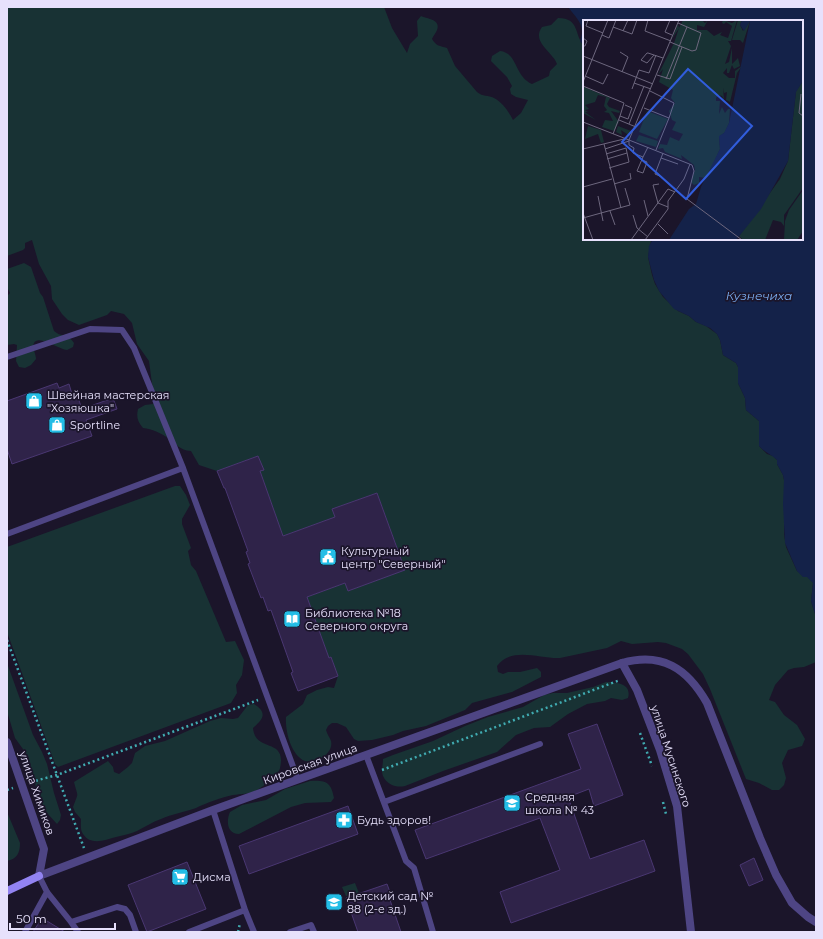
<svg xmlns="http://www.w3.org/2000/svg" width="823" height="939" viewBox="0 0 823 939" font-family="Montserrat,sans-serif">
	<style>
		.green { fill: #183234 }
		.water { fill: #142249 }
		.building { fill: #2f2349; stroke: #4a3772 }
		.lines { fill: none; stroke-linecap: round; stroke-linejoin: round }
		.path { stroke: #40abb1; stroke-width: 2.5; stroke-dasharray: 2 3; stroke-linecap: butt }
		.service { stroke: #4e4584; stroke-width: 6 }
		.minor { stroke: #4e4584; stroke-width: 8 }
		.tertiary { stroke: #4e4584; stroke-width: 8 }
		.secondary { stroke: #9283f1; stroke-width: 8 }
		.labels { text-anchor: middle; stroke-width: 3.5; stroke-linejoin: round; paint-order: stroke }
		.poi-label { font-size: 11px; fill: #e7e1fc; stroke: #1b152a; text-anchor: start }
		.street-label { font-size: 11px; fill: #e7e1fc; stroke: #1b152a }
		.water-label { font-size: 12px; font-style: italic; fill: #7badf0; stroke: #1b152a }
		.inset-road { fill: none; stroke: #6d677e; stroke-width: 1 }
		.view { fill: #315ddc; fill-opacity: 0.15; stroke: #315ddc; stroke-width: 2 }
		.inset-edge { fill: none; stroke: #e7e1fc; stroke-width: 2 }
	</style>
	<rect width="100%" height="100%" fill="#1b152a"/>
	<path class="green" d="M7,7H384L392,28L407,53L410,44L418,36L417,21L421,16C427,19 441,19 437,30C436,33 433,36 432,39C436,46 440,46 447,48L455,66L477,92C483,97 488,95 494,98C503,103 509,112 513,120L521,113L528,100L516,97L511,94L510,89L512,86L507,77L491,61L492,56L500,51C518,53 514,76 532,84L549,76L550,71L557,64C553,52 531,42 542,27L551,25L558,18C580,18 574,35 584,46V239H653L651,241L648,257L652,275L655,284L663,297L678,311L689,316L696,322L706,326L717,334L720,340L723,355L736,363L738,367V383L745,398L746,410L759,421V446L767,454L773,456L777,460V464L783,475L784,480V534L786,547L797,571L811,579L813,583L811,601L816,617V662L804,667L794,668L788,670L775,685L769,700L775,702L784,715L797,725L805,739L802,746L788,750L782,763L786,778L784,785L779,790H772L759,783L746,779L710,689L703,674L688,654L682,649L666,643L658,642L632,644L621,641L607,648L560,658C540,659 512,646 497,666L498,672L503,674L508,672H520L537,668L541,672V677L512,692L472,703L465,710L426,726L403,731L393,735L372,740L358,741L354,739L346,727L337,723H332L328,726L326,730C327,734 330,738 331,741C334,753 316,765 305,761C291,755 285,731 286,717L303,704L307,695L317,690L328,687L334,688L338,676L331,657L329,658L307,597L345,583L348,591L405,569L377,493L332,509L335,517L283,536L260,471L263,470L258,456L217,471L199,465L191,451C179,450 177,444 168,438C161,433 152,429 143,428C138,422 136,418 138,409L145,405L153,404L157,397L153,391L149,361L137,344L132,323L124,314L111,311L107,315L79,325L68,320L62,314L52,299L51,286L39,264L32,240L25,243V248L23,250L7,256Z
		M24,263L31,267L40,293L43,297L54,331C60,337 69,334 74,343L73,347L67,350C59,349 38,334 34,343C32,347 36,355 36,359L31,365L25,368L19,367L16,361L17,345L14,344L7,345V296L10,293L7,287V269Z
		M175,486H180L186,495L190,505L182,519V524L191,548L188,551L191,565L196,571L226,642L235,641L244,660L242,675L236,685L237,693L231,703L58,767L55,764L7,632V547Z
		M7,663L33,735L42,752L47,764L54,793L61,815L60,820L57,824L47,813L38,795L28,756L15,738L7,711Z
		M606,682C617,682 632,684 628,698L622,700L611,698L605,701L587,704L568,714L550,727L534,728L516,735L497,752L443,771L405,786C397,788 387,785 383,776C381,771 383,765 383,759L393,755L433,741L465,726L488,717L523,707L544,695L553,693H567L593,687Z
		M254,704C268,713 263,719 253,728C255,753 287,737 280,768C279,774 263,787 257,790C250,794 241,794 233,795C222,797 206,803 196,808C184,812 172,814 161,819C152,822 145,827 137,831C130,834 123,835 116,837C105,840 91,846 83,834C80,830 81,824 81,819L75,812L73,807C79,791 78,798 74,782L108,761L113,767L114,772L119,774L128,767L132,763L135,753L145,746L165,741L210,721L221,718L233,719L238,718L248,705Z
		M310,781C326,780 331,782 334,798L331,802L305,803L291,807L239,834C227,834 226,821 230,812L242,805L266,800L285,789Z
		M7,812L20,843C20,853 17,859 7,861Z
		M355,883L368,916L362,911L355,893L346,896L342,887Z"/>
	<path class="water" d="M568,7H816V617L811,601L813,583L807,577H803L797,571L785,543L783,504L784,480L783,475L777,464V460C771,454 765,453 759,446V421L746,410L745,398L738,383V367L736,363L723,355L720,340L717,334L710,328L696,322L689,316L674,309L659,291L654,280L648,257L649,246L653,239H802V21H584V46L580,41C586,25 577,19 568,7Z"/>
	<path class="building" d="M57,383L59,388L69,384L72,394L76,392L82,409L113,398L117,409L86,420L92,436L12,464L7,449V401Z
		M258,456L264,470L260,471L283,536L335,517L332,509L377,493L405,570L348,591L345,583L307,597L329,658L331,657L338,676L298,691L291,673L293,672L271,610L268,611L263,597L261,598L248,564L250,563L246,552L248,551L225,488H224L217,471Z
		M597,724L623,795L594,806L589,789L568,797L590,859L644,840L655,871L511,923L500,892L560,870L540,818L426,859L415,830L581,769L568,734Z
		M348,806L358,834L249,874L239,846Z
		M754,858L763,880L749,886L740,865Z
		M187,862L206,909L147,932L128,885Z
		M387,884L393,900H390L401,932H358L346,898Z
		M42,918L65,932H33Z"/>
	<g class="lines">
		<path class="path" d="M7,640L84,848
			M640,733L652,766
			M382,770L620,680
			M31,782L57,775L258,700
			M7,790L13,788
			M663,802L666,814
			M238,932L240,923"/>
		<path class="service" d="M7,357L90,329L122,330L134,348L183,468
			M7,534L183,468L298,780
			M366,755L406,861L414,868L433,932
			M384,802L540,744
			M39,876L47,892L71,922L117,907L125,909L130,915L136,932
			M245,910L254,932
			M71,922L78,932
			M25,932L47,892
			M189,932L245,910L213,810
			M290,932L311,925L314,932"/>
		<path class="minor" d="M622,663L637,690L660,750L677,806L691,932"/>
		<path class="tertiary" d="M7,742L44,849L39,876
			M39,876L213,810L622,663C662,652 687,668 707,703L760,838L776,875L792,903L808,917L816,922"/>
		<path class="secondary" d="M7,891L39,876"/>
	</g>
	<defs>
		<symbol id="shop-square" viewBox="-11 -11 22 22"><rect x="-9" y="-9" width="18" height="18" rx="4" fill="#23bde6" stroke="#1b152a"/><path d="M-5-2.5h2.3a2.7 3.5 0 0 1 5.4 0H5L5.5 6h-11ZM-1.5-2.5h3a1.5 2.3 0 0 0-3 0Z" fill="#fff"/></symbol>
		<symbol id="civic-square" viewBox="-11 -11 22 22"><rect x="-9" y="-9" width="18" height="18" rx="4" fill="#23bde6" stroke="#1b152a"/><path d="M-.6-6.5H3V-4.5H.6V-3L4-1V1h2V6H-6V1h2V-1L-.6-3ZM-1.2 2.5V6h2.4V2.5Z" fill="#fff"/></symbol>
		<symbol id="library-square" viewBox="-11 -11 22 22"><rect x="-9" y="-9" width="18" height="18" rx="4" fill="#23bde6" stroke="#1b152a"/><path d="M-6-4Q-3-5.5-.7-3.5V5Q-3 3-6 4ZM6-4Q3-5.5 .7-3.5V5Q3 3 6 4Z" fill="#fff"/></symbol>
		<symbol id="school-square" viewBox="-11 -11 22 22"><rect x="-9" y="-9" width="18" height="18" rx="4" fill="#23bde6" stroke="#1b152a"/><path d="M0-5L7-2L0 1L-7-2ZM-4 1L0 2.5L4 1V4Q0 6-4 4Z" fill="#fff"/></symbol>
		<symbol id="pharmacy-square" viewBox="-11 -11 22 22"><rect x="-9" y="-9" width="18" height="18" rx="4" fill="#23bde6" stroke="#1b152a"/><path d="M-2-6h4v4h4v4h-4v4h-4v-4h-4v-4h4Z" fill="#fff"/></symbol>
		<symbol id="supermarket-square" viewBox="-11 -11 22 22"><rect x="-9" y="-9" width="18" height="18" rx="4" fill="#23bde6" stroke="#1b152a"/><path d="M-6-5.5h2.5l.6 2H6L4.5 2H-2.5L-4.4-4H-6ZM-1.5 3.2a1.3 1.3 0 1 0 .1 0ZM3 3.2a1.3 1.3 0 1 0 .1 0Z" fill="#fff"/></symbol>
	</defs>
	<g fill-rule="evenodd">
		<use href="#shop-square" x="24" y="391" width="20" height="20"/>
		<use href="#shop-square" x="47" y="415" width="20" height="20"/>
		<use href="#civic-square" x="318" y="547" width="20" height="20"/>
		<use href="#library-square" x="282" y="609" width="20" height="20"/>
		<use href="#school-square" x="502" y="793" width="20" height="20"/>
		<use href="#pharmacy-square" x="334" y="810" width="20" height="20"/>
		<use href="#supermarket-square" x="170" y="867" width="20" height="20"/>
		<use href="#school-square" x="324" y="892" width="20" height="20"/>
	</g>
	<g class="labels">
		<g class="poi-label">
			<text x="47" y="399">Швейная мастерская<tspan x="47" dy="13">"Хозяюшка"</tspan></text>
			<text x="70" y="429">Sportline</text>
			<text x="341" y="555">Культурный<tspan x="341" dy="13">центр "Северный"</tspan></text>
			<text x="305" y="617">Библиотека №18<tspan x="305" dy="13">Северного округа</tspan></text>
			<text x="525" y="801">Средняя<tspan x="525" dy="13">школа № 43</tspan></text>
			<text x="357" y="824">Будь здоров!</text>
			<text x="193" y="881">Дисма</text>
			<text x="347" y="900">Детский сад №<tspan x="347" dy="13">88 (2-е зд.)</tspan></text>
		</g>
		<g class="street-label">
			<text transform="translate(671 756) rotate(72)" y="4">улица Мусинского</text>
			<text transform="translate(310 764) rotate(-20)" y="4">Кировская улица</text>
			<text transform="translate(37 793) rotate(71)" y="4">улица Химиков</text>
		</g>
		<g class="water-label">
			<text x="759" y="300">Кузнечиха</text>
		</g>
	</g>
	<g transform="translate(583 20)">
		<rect width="220" height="220" fill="#1b152a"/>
		<path d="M100,0H119L122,3L125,0L121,7L114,5V10H124L131,16L139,12L137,15L145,18L149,6L143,2L141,4L139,3L140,0L149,3L154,0L148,21H145L148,26L142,44L146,42L149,28V44L155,38L157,46L151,49L149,45L146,53H144V48L140,53L146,58H152V51L159,46L154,53L147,82L143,80L144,72L141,73L140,68L141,80L139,76L135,75L133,78V81H137L136,94L139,87L142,93L145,89H147L146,103L142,112L136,117L137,129L127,151L123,158L116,157V163L111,165L108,162L112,150L111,145L98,135L99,139L82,132L80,128L75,129L77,124L84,125L87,117L96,121L100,114L89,110L93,102L89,100L86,91L92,83L88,78L90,70L76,62L80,49L75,55L91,23L96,8L89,19L95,4L96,8ZM155,0H159L157,5L160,11L167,1L160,23L157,20H149ZM220,61V168L201,195V206L198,202L190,200L182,220H160L156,216L197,159L205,141L213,71ZM1,67L27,78L24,84L26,87L37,91L36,93L28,91L36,102L31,111L19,107L22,100L30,101L26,93L21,92L24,90L21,86L23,77L15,75L12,82L2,85L6,89L2,90L5,92H2L13,100L0,93ZM64,91L85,99L74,119L56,112ZM5,106L18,110L21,122L18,123L15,114L2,119ZM35,106L48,111L47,116L38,110L39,115L33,112ZM56,115L75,121L73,127L53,121ZM220,170V211L214,220H201L202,201L206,190Z" fill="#183234"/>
		<path d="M159,0H220V61L213,72L205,141L178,189L153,220H86L106,189L113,184L118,167L137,129L136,116L141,113L146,103L167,1L161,11L157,5Z" fill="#142249"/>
		<path class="inset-road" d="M5,0L3,6L20,13M65,0L62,11L88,21M87,0L82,12L89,15M30,7L49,14L54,0M40,11L45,0M19,15L26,18L33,0M0,18L4,21L2,26H0M87,22L109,31L113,30L118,13L95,3M37,32L45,37L39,52M71,35L64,43L58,40L64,33H65L80,38M0,36L70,64M74,55L87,59L99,27M2,56L20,64L25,54M83,59L104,7M0,62L25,0M51,63L68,69M0,66L41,83L37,96M49,69L56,50L66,53L73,35M67,71L91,83L86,98M218,74L216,93L220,96M61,88L86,98L73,130M36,100L53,107M0,102L46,120M46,104L61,66M30,114L37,96L45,99L49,88L42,85M46,120L109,145L111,151L104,179L159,220M46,120L96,0M46,120V125L51,128L50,133L60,137L65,127M21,124L38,188M0,129L41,119M22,129L46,121M23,134L43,128M78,138L95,144M24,139L44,133M59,140L64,142L60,153L54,151L60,137M26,148L46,142L43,128M79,157L72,154L80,133M31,164L48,159L47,153M76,164L70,165L75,183L85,187M0,167L29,159M15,176L20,201M61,180L65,196M27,191L32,205M0,193L10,220M50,195L54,208L65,217M0,198L47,185L42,168M75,204L85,214M48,220L85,169L92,172M62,220L85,189V181L101,159L107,144"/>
		<path class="view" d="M105,49L169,106L103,179L39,122Z"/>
		<rect width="220" height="220" class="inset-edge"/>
	</g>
	<rect width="823" height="939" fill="none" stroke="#e7e1fc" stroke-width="16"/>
	<path d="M10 923v6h105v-6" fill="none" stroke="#e7e1fc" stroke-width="2"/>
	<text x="16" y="923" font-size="12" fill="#e7e1fc" stroke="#1b152a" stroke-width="3" paint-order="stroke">50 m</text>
</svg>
